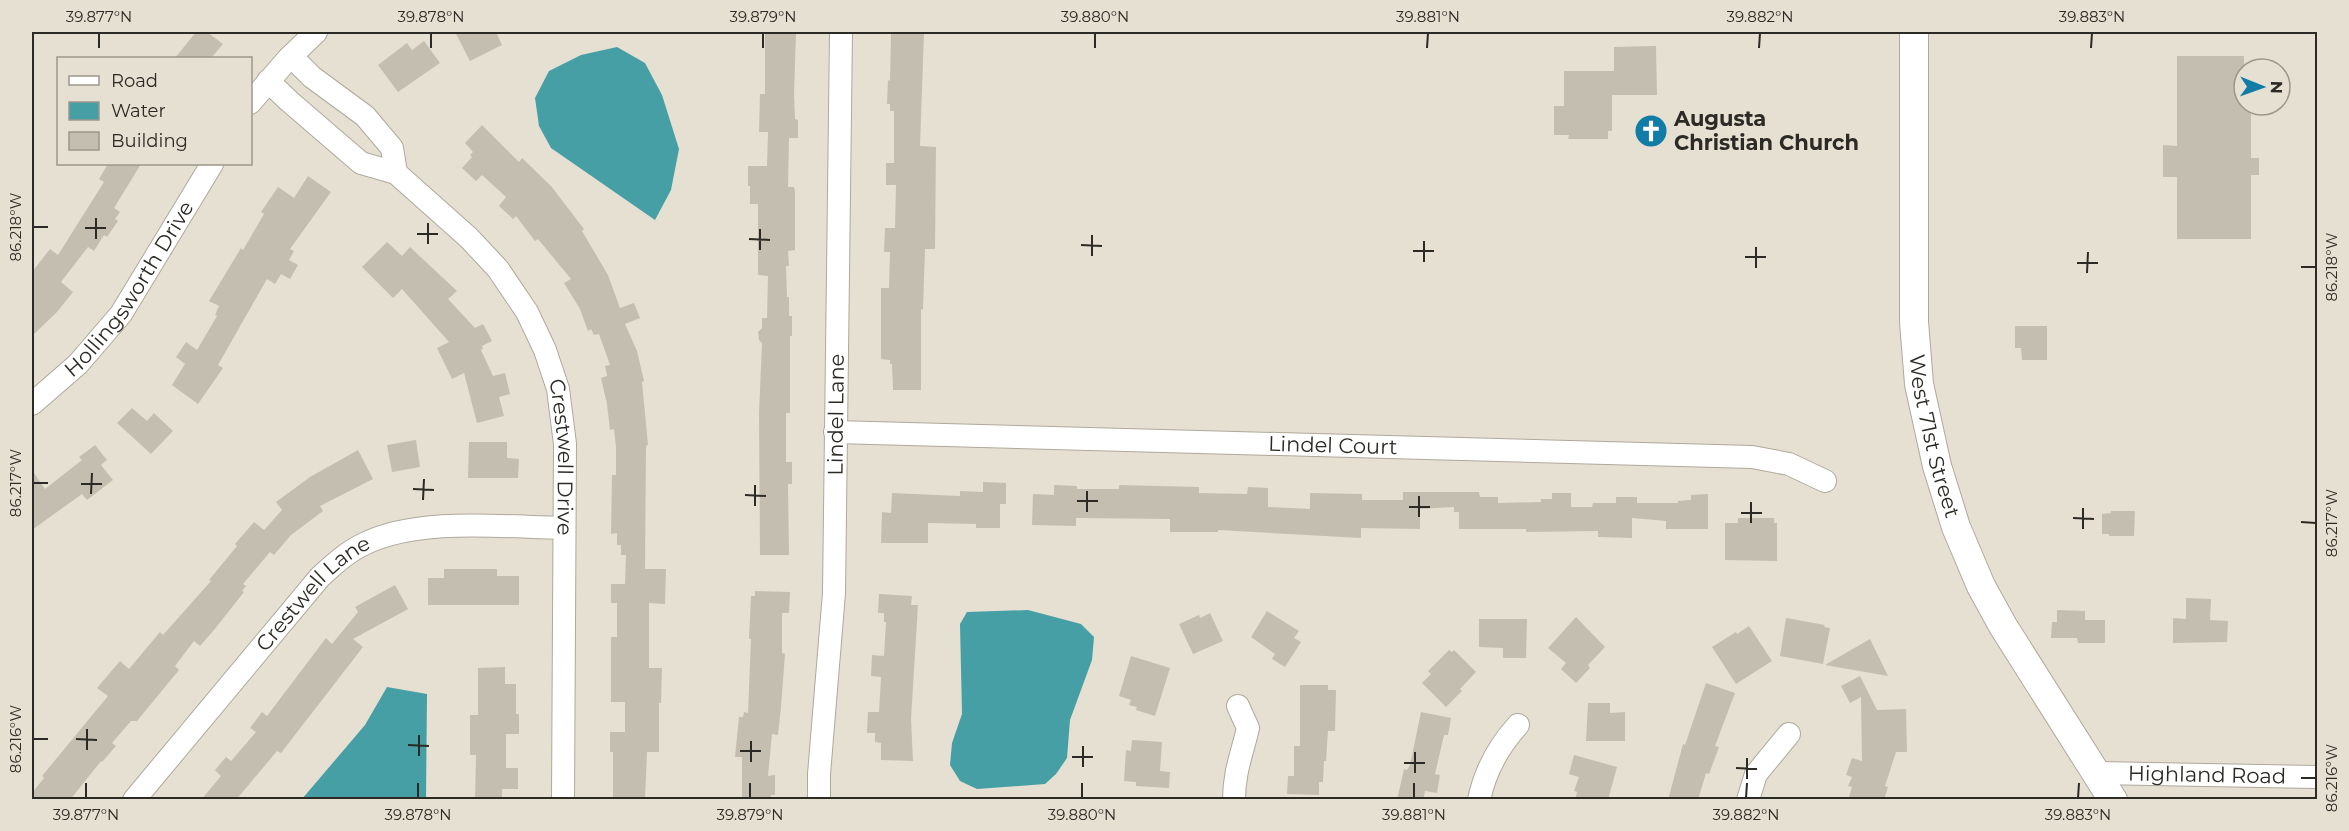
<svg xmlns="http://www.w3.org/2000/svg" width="2349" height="831" viewBox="0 0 2349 831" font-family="Montserrat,sans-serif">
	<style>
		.water { fill: #479fa6 }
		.building { fill: #c4beb0 }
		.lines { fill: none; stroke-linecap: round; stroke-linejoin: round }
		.minor-casing { stroke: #afa99c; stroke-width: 24 }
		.major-casing { stroke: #afa99c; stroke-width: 30 }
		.minor { stroke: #fff; stroke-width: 22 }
		.major { stroke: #fff; stroke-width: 28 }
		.ticks { fill: none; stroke: #2c2a24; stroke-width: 2 }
		.labels { text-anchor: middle; stroke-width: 5; stroke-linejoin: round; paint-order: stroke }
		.poi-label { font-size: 21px; font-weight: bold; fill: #2c2a24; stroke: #e6e0d2; text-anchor: start }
		.street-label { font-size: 21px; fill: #2c2a24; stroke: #e6e0d2 }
		.neatline { fill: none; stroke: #2c2a24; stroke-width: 2 }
		.ticks-label { font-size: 15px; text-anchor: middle; fill: #2c2a24 }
	</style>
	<rect width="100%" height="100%" fill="#e6e0d2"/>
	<path class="water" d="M617,47L645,63L662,95L679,149L671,190L655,220L551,148L539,126L535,98L549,71L581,55Z
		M1028,610L1081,624L1094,637L1092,660L1070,720L1067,758L1056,774L1045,784L977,789L960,781L950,765L952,743L962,714L960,624L967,612Z
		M387,687L427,694L426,799H302L365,725Z"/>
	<path class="building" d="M196,32H207L223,44L211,58H175Z
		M455,32H496L502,45L470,61Z
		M765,32H796L794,95L795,119L798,120V138H789L788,187H794L795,192V250L788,251L789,266H786L787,297H789V316H792V336H790V413H786V462H792V484H788L789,555H760L759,413L762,343L759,340L758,332L762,328V318H767L768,276L758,275V204H750V186H748V166H767L768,132H759L760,94H765Z
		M891,32H924L920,146L936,147L935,249H925L923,310L921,309V390H893L892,364H890V360L881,359V288H889L890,252H884L885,228H895L896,185H886V163H894V111H890V104H887L888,80L890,81Z
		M424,41L440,63L398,92L378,65L407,43L412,50Z
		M1656,46L1657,95H1612V131H1608V139H1568L1569,135H1554V106H1564V71H1614V47Z
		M2177,56H2244V105H2251V158H2259V175H2251V239H2177V177H2163V145L2177,146Z
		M482,125L519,162L522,158L551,186L584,229L582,231L608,275L620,308L634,303L640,318L625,324L637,351L644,381L642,382L648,445L646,446L645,569H666L665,604L649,603V668H662L661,703H659V752H647L645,800H613V752H610V732H625V702H611V637H617V603H611V584H625L626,555H621V545H617V533L611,534L612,475H616V447L614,429L610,430L607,404L601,378L607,376L605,366L610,365L599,334L594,335L591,329L588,331L580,309L564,283L571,279L538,239L535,241L516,216L513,219L499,206L506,197L482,175L476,181L462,168L472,157L470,155L473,152L465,143Z
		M108,164H141L114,208L120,212L115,219L118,221L107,237L104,235L94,251L88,247L61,282L73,292L57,312L32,336V272L50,249L58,255L104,182L99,179Z
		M308,176L331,192L290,249L294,251L289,260L298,265L290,279L281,274L275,284L267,279L218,365L223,368L198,404L172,385L185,364L176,357L186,342L197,350L217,316L215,315L219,306L209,301L241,248L243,250L264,214L261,212L278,187L294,198Z
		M387,242L402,256L410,247L457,291L448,299L475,328L483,324L492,341L482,346L483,349L481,350L493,376L505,373L510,394L499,397L504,416L477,423L464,373L452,379L437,348L449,342L402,289L393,298L362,267Z
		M2015,326H2047V360H2022L2021,348H2015Z
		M132,408L147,421L154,413L173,431L151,454L117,423Z
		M416,440L420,467L392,472L387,445Z
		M469,442H507V458L519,459L518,478H468Z
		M95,445L107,460L101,465L113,480L87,500L82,494L32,530V470L45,489L82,460L79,457Z
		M358,450L373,479L320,506L323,511L291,535L274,555L270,552L243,584L246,586L242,591L244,592L214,630L200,646L194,641L175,666L179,670L137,721H131L112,743L116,746L102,762L101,761L70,800H32V793L44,778L42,776L108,696L97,688L120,661L129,669L160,632L163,635L211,581L209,580L237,546L235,544L254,522L264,530L282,510L276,502L310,477Z
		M983,482L1006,483V504H1000V528H976V524L928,523V543H881L882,512L891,513L892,493L960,496V491L983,492Z
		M1054,485L1077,486V489H1119V485L1199,487V493L1247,494L1248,487L1268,488V507L1310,509V493L1362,494V500H1403V492H1479L1480,497H1498V503L1541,502V499H1552V493H1571V507H1592L1593,503H1616V497H1637V503H1678V501L1691,500V495L1708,494V529H1666V521L1632,518V538L1598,537V531L1526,532V529H1459V512H1454V507L1420,509V529L1361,528V538L1218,530V532H1170V519L1076,518V526L1032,525L1033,494L1054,495Z
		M2111,511H2135L2134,536H2109V534H2102V514L2111,513Z
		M1738,518H1774V523H1777V561L1725,560V523H1738Z
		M444,569H497V576H519V605H428V578H444Z
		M395,585L408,609L353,639L363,647L281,753L277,751L236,800H201L221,776L215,770L226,757L231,761L256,732L250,728L262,712L267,716L326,638L332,644L358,612L355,607Z
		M755,591L790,592L789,613H782V653L785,654L781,707L778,735L772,734L768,776L775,775V795H771V800H742V757H735L739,717H743L744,712L748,713L751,639H749L751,596H755Z
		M879,594L912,596L911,605H918L911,719L913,761L881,760V743L875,742V733H867L868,712H879L881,677L871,676L872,655L884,656L886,622H884V613H878Z
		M2186,598L2211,599L2210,620L2228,621L2227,642L2173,643V618L2186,619Z
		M2057,610L2085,611V620H2105V643H2078L2077,638H2051L2052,622H2057Z
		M1267,611L1299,631L1294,638L1301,642L1285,667L1272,659L1275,654L1251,637Z
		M1210,613L1223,641L1193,654L1179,624L1199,615L1200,618Z
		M1576,617L1605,647L1588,665L1590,668L1576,683L1561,669L1566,663L1548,648Z
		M1786,618L1825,625L1824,627L1830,628L1823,664L1780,656Z
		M1479,619H1527L1526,658H1503V648L1479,647Z
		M1749,626L1772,661L1736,684L1712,647L1736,632L1737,634Z
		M1870,639L1888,676L1825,665Z
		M1449,650L1452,652L1454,650L1476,672L1460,689L1462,691L1446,707L1422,683L1431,674L1428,671Z
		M1131,656L1170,668L1155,716L1136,710L1137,707L1129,705L1131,700L1119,696Z
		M505,667V684H516V714H519V734H506V768H518V789H502V800H475L476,755H470V715H478V668Z
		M1860,676L1877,710L1906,709L1907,752H1896L1885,786L1888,787L1884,800H1848L1852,787L1848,786L1852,777L1846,775L1852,758L1862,761L1861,697L1850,703L1841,686Z
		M1706,683L1735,693L1715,746L1719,747L1709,774L1706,773L1698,800H1668L1683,744L1685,745Z
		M1300,685H1328V690H1336L1335,731H1328L1326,761H1324L1323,782H1319V795L1287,794L1288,776H1294V746H1300Z
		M1588,703H1610V713L1625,712V741H1586Z
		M1421,712L1451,718L1448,735H1444L1435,774L1440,775L1437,793L1425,791L1423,800H1397L1404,769L1407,770L1410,765Z
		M1132,740L1162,742L1160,771L1170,772L1169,788L1136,786V782L1124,781L1126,750L1131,751Z
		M1574,755L1617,767L1608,800H1575L1577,792L1574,791L1579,777L1569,774Z"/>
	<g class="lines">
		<defs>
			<g id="minor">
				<path d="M291,56L312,77L365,116L392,148L396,173"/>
				<path id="s1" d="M268,81L289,101L361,163L396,173L469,238L498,269L527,312L545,350L558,389L565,444L563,800"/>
				<path d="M250,103L287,60L316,32"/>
				<path id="s2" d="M32,404L78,364L121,314L212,164"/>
				<path id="s3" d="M835,432L1752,457L1789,464L1825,481"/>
				<path id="s4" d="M2096,773L2318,777"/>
				<path id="s5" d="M134,800L320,577C333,565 347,552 364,544C419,517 503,527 564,528"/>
				<path id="s6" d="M819,800V774L834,593L841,32"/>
				<path d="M1234,800C1234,772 1242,754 1248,728L1238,706"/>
				<path d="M1479,800C1485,771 1499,746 1518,725"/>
				<path d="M1748,800L1756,774L1789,734"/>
			</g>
			<g id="major">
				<path id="s7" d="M1914,32V322L1919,384L1937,466L1956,527L1981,586L2003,626L2113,800"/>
			</g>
		</defs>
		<use href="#minor" class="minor-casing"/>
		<use href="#major" class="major-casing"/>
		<use href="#minor" class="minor"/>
		<use href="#major" class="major"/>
	</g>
	<path class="ticks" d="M99,48V33M431,48V33M763,48V33M1095,48V33M1427,48L1428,33M1759,48L1760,33M2091,48L2092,33M33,227H48M85,228H106M417,234H438M96,239V218M749,239L770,240M428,244V223M1081,245L1102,246M760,250V229M1413,251H1434M1092,256V235M1745,257H1766M1424,262V241M2077,263H2098M2301,267H2316M1756,268V247M2087,273L2088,252M33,483H48M81,484H102M413,489L434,490M91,494L92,473M745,495L766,496M423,500L424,479M1077,501H1098M755,506V485M1409,507H1430M1087,512V491M1741,513H1762M1419,517V496M2073,518L2094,519M2301,522L2316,523M1751,523V502M2083,529V508M33,739H48M76,739L97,740M408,745L429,746M87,750V729M740,751H761M419,756V735M1072,757H1093M751,762V741M1404,763H1425M1083,767V746M1736,768L1757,769M1415,773V752M2301,778H2316M1747,779V758M86,798V783M418,798V783M750,798V783M1082,798V783M1414,798V783M1746,798L1747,783M2078,798L2079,783"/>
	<defs>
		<symbol id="church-disc" viewBox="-11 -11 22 22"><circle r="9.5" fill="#117ca6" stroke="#e6e0d2"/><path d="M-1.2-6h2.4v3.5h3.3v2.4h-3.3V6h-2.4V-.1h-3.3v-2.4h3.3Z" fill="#fff"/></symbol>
	</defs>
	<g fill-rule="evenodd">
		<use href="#church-disc" x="1632" y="112" width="38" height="38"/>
	</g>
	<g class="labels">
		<g class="poi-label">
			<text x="1674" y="126">Augusta<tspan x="1674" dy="24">Christian Church</tspan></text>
		</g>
		<g class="street-label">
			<text dy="7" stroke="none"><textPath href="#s2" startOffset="152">Hollingsworth Drive</textPath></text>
			<text dy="7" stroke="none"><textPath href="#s6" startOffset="386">Lindel Lane</textPath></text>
			<text dy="7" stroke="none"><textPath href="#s7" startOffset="406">West 71st Street</textPath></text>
			<text dy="7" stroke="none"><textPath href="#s3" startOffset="498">Lindel Court</textPath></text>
			<text dy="7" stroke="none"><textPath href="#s1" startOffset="504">Crestwell Drive</textPath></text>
			<text dy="7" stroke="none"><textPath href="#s5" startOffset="274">Crestwell Lane</textPath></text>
			<text dy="7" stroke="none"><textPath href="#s4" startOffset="111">Highland Road</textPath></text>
		</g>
	</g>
	<rect width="2349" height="831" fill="none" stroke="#e6e0d2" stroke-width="66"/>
	<rect x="57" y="57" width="195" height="108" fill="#e6e0d2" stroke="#9c978c" stroke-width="1.5"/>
	<rect x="69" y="76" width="30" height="9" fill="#ffffff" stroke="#9c978c" stroke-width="1.5"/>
	<text x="111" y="87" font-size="18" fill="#2c2a24">Road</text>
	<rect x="69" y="102" width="30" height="18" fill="#479fa6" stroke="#9c978c" stroke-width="1.5"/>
	<text x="111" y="117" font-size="18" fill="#2c2a24">Water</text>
	<rect x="69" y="132" width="30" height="18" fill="#c4beb0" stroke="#9c978c" stroke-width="1.5"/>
	<text x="111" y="147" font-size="18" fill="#2c2a24">Building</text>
	<g transform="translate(2262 87) rotate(91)"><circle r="28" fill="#e6e0d2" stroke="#9c978c" stroke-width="1.5"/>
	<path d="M0-4.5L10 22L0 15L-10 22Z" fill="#117ca6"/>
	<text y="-9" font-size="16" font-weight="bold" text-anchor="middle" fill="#2c2a24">N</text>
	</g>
	<rect x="33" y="33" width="2283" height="765" class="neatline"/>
	<g class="ticks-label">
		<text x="99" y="22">39.877°N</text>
		<text x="431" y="22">39.878°N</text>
		<text x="763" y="22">39.879°N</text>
		<text x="1095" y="22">39.880°N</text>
		<text x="1428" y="22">39.881°N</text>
		<text x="1760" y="22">39.882°N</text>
		<text x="2092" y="22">39.883°N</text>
		<text transform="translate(16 227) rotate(-90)" y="5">86.218°W</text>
		<text transform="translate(2332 267) rotate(-90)" y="5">86.218°W</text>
		<text transform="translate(16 483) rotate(-90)" y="5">86.217°W</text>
		<text transform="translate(2332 523) rotate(-90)" y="5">86.217°W</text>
		<text transform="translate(16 739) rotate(-90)" y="5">86.216°W</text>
		<text transform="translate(2332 778) rotate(-90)" y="5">86.216°W</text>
		<text x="86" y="820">39.877°N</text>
		<text x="418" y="820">39.878°N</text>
		<text x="750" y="820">39.879°N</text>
		<text x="1082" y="820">39.880°N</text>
		<text x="1414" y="820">39.881°N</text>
		<text x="1746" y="820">39.882°N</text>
		<text x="2078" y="820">39.883°N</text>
	</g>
</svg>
